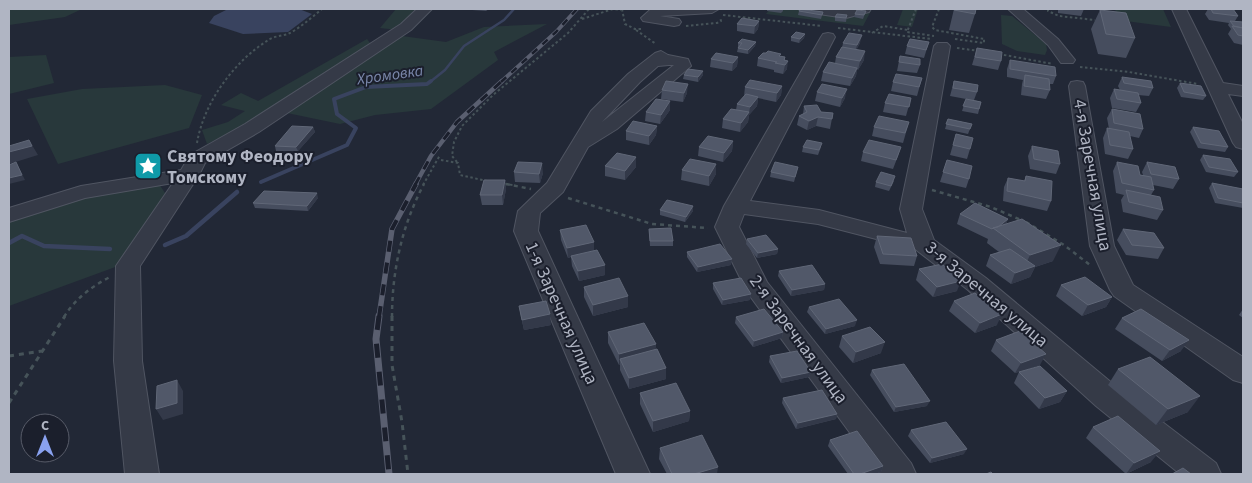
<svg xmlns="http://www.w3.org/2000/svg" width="1252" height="483" viewBox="0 0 1252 483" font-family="'Source Sans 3',sans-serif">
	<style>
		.green { fill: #28383b }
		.water { fill: #39435f }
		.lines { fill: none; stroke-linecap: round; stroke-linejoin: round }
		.stream-far2 { stroke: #39435f; stroke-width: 2.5 }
		.stream-far1 { stroke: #39435f; stroke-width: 4 }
		.stream { stroke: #39435f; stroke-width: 4.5 }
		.minor-casing { stroke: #505562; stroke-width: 2 }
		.path-far2 { stroke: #465359; stroke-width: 2; stroke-dasharray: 2.5 2.5; stroke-linecap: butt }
		.path-far1 { stroke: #465359; stroke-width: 2.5; stroke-dasharray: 4 4; stroke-linecap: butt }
		.path { stroke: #465359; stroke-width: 3; stroke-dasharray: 5 5; stroke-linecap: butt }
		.minor { fill: #353a47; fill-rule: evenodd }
		.rail-far3-casing { stroke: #5a5f70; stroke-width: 4 }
		.rail-far2-casing { stroke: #5a5f70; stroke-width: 4.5 }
		.rail-far1-casing { stroke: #5a5f70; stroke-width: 5.5 }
		.rail-casing { stroke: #5a5f70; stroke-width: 7 }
		.rail-far3 { stroke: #1b1f2c; stroke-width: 2.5; stroke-dasharray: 7; stroke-linecap: butt }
		.rail-far2 { stroke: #1b1f2c; stroke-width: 3; stroke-dasharray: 9; stroke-linecap: butt }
		.rail-far1 { stroke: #1b1f2c; stroke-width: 4; stroke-dasharray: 11; stroke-linecap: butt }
		.rail { stroke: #1b1f2c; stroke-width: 5; stroke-dasharray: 14; stroke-linecap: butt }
		.wall { fill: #464d5e }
		.shaded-wall { fill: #333949 }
		.building { fill: #515869; stroke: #606777 }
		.labels { text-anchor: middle; stroke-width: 4; stroke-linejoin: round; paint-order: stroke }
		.far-water-label { font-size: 16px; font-style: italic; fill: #7a87aa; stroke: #1b1f2c }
		.poi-label { font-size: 18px; font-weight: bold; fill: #b0b5c3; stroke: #1b1f2c; text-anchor: start }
		.street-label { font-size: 18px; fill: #b0b5c3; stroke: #1b1f2c }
	</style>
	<rect width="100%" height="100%" fill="#222836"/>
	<path class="green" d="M9,9H82L65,17L9,25Z
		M396,9H415L398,30L380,28Z
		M770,9L871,11L863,26L766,14Z
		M903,9H918L912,27L897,25Z
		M1115,9H1163L1171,27L1118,20Z
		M1001,15L1012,16L1046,44L1047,50L1045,55L1017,51L1002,44Z
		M547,24L494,52L498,60L431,109L375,115L340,124L287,113L402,36L446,42L484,27Z
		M367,39L373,47L252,123L207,144L202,130L228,122L245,111L221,105L241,93L258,101Z
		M46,55L54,83L9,94V57Z
		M165,85L202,95L189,128L58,164L27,99L82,89Z
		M159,184L167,196L118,266L9,306V219L73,199Z"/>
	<path class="water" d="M228,9H299L312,14L288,32L243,34L209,23L214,16Z"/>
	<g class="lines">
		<path class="stream-far2" d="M430,82L445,70L464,46L504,20L514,9"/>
		<path class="stream-far1" d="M261,182L347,145L356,128L337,114L334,99L366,87L427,84L431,81"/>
		<path class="stream" d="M9,243L22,236L44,246L110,249
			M165,245L186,236L237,192"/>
		<defs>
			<path id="minor" d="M417,9H432L411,30L259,132L205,163L199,175L140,266L142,361L159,474H125L114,361L116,266L173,183L85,198L9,222V208L81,186L181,170L190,155L245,124L401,24Z
				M651,9H719L712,13L660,16L679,19L681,22L679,25L674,26L643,21L641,18Z
				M805,9H871L869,12L846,18L812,13Z
				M1008,9H1023L1058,39L1075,60L1073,63H1061L1048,45Z
				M1172,9H1186L1223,83L1243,86V96L1228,94L1243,124V149L1236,147L1233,143Z
				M828,33L833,34L835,37L750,201L819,210L907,233L900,209L934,46L937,43H947L950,46L922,209L934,240L986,278L1118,388L1216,463L1221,474H1180L1096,406L968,290L915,249L818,224L744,214L739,227L767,282L911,463L916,474H880L747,292L715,227L724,206L821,37L823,34Z
				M661,51L668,55L688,59L691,66L617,129L588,147L563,192L540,213L538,231L650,474H616L514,231L518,211L547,183L591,111L628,74L655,53ZM669,65H674L602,122L640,82L658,66Z
				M1077,81L1083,82L1085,86L1114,246L1133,285L1243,357V383L1233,380L1114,296L1110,290L1090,246L1069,86L1071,82Z"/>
		</defs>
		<use href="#minor" class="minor-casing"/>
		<path class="path-far2" d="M622,9L625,24L635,29H641
			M916,9L907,32L934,36
			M939,9L932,27L935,30L984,39
			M1048,9V11L1059,16L1095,20
			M723,15L822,26
			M582,19L613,9L621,10
			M686,26L717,23L721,21L720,17
			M838,28L931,39
			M636,30L656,44
			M872,33L883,26L908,30
			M955,39L984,43V39
			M957,48L979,51
			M999,54L1053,64
			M1080,67L1129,72L1198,84
			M197,143C204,102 234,61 270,39C275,36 282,36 288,34C300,28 311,18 322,9
			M441,160L458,163L460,175L487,181
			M457,162L452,156L454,142L462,126L493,95L568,33L589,9
			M505,184L513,185
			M423,185L440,155"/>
		<path class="path-far1" d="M506,184L531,189
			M932,190L991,207L1021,220
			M568,198L652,224L708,228
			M1026,222L1064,245L1090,265
			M64,317C74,300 92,286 110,277
			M392,317C392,271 402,225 424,184"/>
		<path class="path" d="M392,316V365L402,422L408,474
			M9,356L42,351
			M9,403L65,316"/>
		<use href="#minor" class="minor"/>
		<defs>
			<path id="rail-far3" d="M501,82L556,32L577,9"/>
			<path id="rail-far2" d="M415,185L431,156L457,122L502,81"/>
			<path id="rail-far1" d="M379,317L392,229L416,184"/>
			<path id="rail" d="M379,316L376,339L389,474"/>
		</defs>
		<use href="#rail-far3" class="rail-far3-casing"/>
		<use href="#rail-far2" class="rail-far2-casing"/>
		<use href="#rail-far1" class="rail-far1-casing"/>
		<use href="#rail" class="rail-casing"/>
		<use href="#rail-far3" class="rail-far3"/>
		<use href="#rail-far2" class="rail-far2"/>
		<use href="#rail-far1" class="rail-far1"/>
		<use href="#rail" class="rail"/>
	</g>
	<path class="wall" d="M472,9H489L486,11L472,10Z
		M767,9H783V11L781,13L767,11Z
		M954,9L975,14L969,33L949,30Z
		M1058,9H1084L1081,16L1058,13Z
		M1208,9H1233L1238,16L1235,21L1243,22V45L1234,43L1228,34L1231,29L1228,25L1229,23L1209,20L1205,14Z
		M1100,10L1135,38L1126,58L1098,54L1091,29Z
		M799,11L823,12L821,19L798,15Z
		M866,11L863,19L854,17L855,14Z
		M847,15L846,22L835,21V17Z
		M759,21L758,29L754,34L737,31V24Z
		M805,34L804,38L799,43L791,41V37Z
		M756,42L755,46L748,54L737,52L738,48L739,47H738V43Z
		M929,42L924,58L905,54L907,46Z
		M843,43H860L856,50L864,60L858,70L857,69L856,76L850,86L821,81L823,72L835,63L836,57L842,48Z
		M977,48L1001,61L998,70L972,65Z
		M900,56L920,65L917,73L897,71Z
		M738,57L737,66L732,71L710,67L711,59Z
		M781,57H785V60L787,69L783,74L774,72V70L757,66L758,58Z
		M1010,60L1056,76L1053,84H1049L1050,90L1046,99L1021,95L1022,84L1023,80L1007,77V69Z
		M684,75H703L698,82L683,79Z
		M1122,77L1153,88L1149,96L1138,95L1141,103L1136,112L1112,108L1110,98L1114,89L1120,90L1118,86Z
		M922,78L917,96L891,91L893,82Z
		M954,81L977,92L974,100L981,102L978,114L962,111L966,99L950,96Z
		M1180,83L1206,96L1203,100L1181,97L1177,88Z
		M782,86L781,95L776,102L758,98L757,106L749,115L748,122L740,132L722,128L723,119L736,110L737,104L744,96L745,87Z
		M662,90L687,93L683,102L661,99Z
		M817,92L845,98L840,107L815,101Z
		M911,98L906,116L883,112L885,103Z
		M804,106L821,112L833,113L830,129L816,126L807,130L797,125L799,116L803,114Z
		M1112,109L1143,129L1139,138L1130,136L1133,149L1128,159L1105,154L1103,138L1107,128L1109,129L1107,118Z
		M670,110L660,124L645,121L646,112Z
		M948,119L972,124L968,134L945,129Z
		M909,122L903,143L872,136L874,127Z
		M657,126L656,135L649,145L626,140V131Z
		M313,127L315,132L298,151H276L275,146Z
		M1193,127L1228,147L1225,152L1198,148L1190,132Z
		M956,134L970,149L967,159L950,155Z
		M733,141L732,151L723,162L698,156L699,147Z
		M1032,146L1060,164L1056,174L1030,169L1028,156Z
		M803,147H821L818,155L802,152Z
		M901,147L898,156L893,169L861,161L863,152Z
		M1203,155L1238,172L1234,177L1206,172L1200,160Z
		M636,157V167L625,180L605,176V166Z
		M947,160L969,179L966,188L940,182Z
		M1117,162L1140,175H1143L1142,172L1147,162L1179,179L1173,189L1153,185L1154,190L1151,195L1163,210L1157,220L1123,212L1121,200L1124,195L1116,193L1113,171Z
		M798,167L794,182L770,177L771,172Z
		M682,170L716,174L709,186L681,180Z
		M514,172L543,173L540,183L515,182Z
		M1026,176L1051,201L1047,211L1003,201L1004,187L1008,178L1024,181Z
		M505,180L506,189L503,205H482L480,195Z
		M894,181L889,191L875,187L876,182Z
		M1212,183L1243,189V208L1215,203L1209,188Z
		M318,198L308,211L255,208L253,203Z
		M660,210L693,211L685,222L660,215Z
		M960,214L1008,219L1006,224L1053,261L1035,267L1030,277L1011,284L986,266L990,255L999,252L987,243L988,239L957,224Z
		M649,229L673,241V246H650Z
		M1123,229L1164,248L1158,259L1126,255L1117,240Z
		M560,230L594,242V250L605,265V275L579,281L572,266L571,257L568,258L561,240Z
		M877,236L917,256L914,266L880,264L874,247Z
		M747,239L778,249L777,254L757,258L746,244Z
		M687,252L731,265L697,272L687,257Z
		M919,269L957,291L933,297L916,280Z
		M779,271L825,284L824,290L791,296L778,276Z
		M713,283L751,294L750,300L722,305L713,289Z
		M1061,285L1112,297L1106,307L1082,316L1056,296Z
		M584,287L628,296V307L593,316L584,297Z
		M954,301L997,325L975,333L949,311Z
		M519,306L551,325L524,330L521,317Z
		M809,307L855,326L825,334L807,312Z
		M1243,309V318L1239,315Z
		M736,317L783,332L782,338L753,347L735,323Z
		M1122,318L1181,351L1162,361L1115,329Z
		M608,332L656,344L655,350L666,379L629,389L620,370V364L619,365L608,343Z
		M842,336L881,353L853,363L839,347Z
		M996,340L1040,365L1015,373L991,351Z
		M770,356L811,372L809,377L781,383L769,362Z
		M1118,369L1188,412L1156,425L1108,385Z
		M872,370L927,406L894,412L870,375Z
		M1019,372L1067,391L1060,402L1039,409L1014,383Z
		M640,393L690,411L689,421L653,432L640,404Z
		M783,398L837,414L836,419L796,429L782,403Z
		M1093,427L1151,462L1126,474L1086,438Z
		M911,430L964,454L930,463L908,436Z
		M830,440L883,466L881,472L874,474H848L828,446Z
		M660,448L717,474H667L659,459Z"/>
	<path class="shaded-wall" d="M759,21L758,29L754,34L755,26Z
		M805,34L804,38L799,43L800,39Z
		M862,35L860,43L855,53L857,45Z
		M756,42L755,46L748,54V50Z
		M865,51L864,60L858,70L860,61Z
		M738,57L737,66L732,71L733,63Z
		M788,61L787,69L783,74L785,65Z
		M857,68L856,76L850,86L852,78Z
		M703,71V75L698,82V77Z
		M688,84L687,93L683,102L684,93Z
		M782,86L781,95L776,102L777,93Z
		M847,89L845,98L840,107L842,98Z
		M758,97L757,106L749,115L748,122L740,132L741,123L749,113L750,107Z
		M670,101V110L660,124L661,115Z
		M818,117L816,126L807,130L809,121Z
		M657,126L656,135L649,145V136Z
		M313,127L315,132L298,151L296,147Z
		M29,140L38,155L9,164V152Z
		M733,141L732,151L723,162L724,153Z
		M636,157V167L625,180V171Z
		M16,162L25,180L9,184V178Z
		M542,163L543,173L540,183L539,174Z
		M716,164V174L709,186V176Z
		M505,180L506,189L503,205L502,195Z
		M317,193L318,198L308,211L307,206Z
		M693,206V211L685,222L686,217Z
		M1008,219L1004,229H994Z
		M594,242V253L571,256V257L568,258L567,248Z
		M1061,245L1053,261L1035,267L1030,277L1011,284L1015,273L1023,270L1030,255Z
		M778,249L777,254L757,258L758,253Z
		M732,259L731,265L697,272L698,267Z
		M605,265V275L579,281L578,271Z
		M961,281L957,291L933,297L937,287Z
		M825,284L824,290L791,296L792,290Z
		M751,294L750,300L722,305L723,300Z
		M628,296V307L593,316V305Z
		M1112,297L1106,307L1082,316L1088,305Z
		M550,314L551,325L524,330L522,320Z
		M1002,314L997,325L975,333L980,323Z
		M857,320L855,326L825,334L826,329Z
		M783,332L782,338L753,347L754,341Z
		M1189,340L1181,351L1162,361L1170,350Z
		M885,342L881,353L853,363L856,352Z
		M656,344L655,355L620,359V364L619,365V354Z
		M1046,354L1040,365L1015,373L1021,363Z
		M666,368V379L629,389V378Z
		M811,372L809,377L781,383L782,378Z
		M177,380L183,391V414L163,420L156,409Z
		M1067,391L1060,402L1039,409L1045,398Z
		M1200,396L1188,412L1156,425L1168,409Z
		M930,401L927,406L894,412L896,407Z
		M690,411L689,421L653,432V421Z
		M837,414L836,419L796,429L798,423Z
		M967,449L964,454L930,463L932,458Z
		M1160,451L1151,462L1126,474L1134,463Z
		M883,466L881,472L874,474H860Z
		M718,467L717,474H694Z"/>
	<path class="building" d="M800,9L823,12L822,15L799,11Z
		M955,9H976L975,14L954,10Z
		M1211,9H1233L1238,16L1213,13Z
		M857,10L866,11L864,15L855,14Z
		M1100,10L1126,13L1135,38L1106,34Z
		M837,14L847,15L846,18L835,17Z
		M742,18L759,21L755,26L737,24Z
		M1230,21L1243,22V28L1234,26Z
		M1232,26L1243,28V36L1238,35Z
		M796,32L805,34L800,39L791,37Z
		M849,33L862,35L857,45L843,43Z
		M742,39L756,42L748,50L738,48L742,43H738Z
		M910,39L929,42L926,50L907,46Z
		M842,47L865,51L860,61L836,57Z
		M977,48L1002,52L1001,61L975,57Z
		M768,51L781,54L779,56L785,57L784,60L788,61L785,65L775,63L777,62L758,58L763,53H766Z
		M716,53L738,57L733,63L711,59Z
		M900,56L920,59V65L899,62Z
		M1010,60L1055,67L1056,76L1010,69Z
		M829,62L857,68L852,78L823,72Z
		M688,69L703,71L698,77L684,75Z
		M896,74L922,78L919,87L893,82Z
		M1025,75L1049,79L1050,90L1024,86Z
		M1122,77L1151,81L1153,88L1124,83Z
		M750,80L782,86L777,93L745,87Z
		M666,81L688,84L684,93L662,90Z
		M954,81L978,85L977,92L953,88Z
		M1180,83L1201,86L1206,96L1184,92Z
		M822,84L847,89L842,98L817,92Z
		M1114,89L1138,93L1141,103L1117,99Z
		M746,94L758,97L750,107L737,104Z
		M889,94L911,98L909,107L885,103Z
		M656,99L670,101L661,115L646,112Z
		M966,99L981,102L979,109L963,106Z
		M817,105L821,112L833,113L832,119L818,117L809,121L799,116L807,112L804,106Z
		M731,109L749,112L741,123L723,119Z
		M1112,109L1140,114L1143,129L1114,123Z
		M879,116L909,122L905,133L874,127Z
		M948,119L972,124L970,129L946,124Z
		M633,121L657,126L649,136L626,131Z
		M292,126L313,127L296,147L275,146Z
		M1193,127L1219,131L1228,147L1201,143Z
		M1107,128L1129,132L1133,149L1110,145Z
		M956,134L973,138L970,149L953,145Z
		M708,136L733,141L724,153L699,147Z
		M29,140L32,146L9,152V146Z
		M807,140L822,143L819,150L803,147Z
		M869,140L901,147L896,160L863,152Z
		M1032,146L1058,151L1060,164L1034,159Z
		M617,153L636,157L625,171L605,166Z
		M1203,155L1230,159L1238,172L1209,167Z
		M690,159L716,164L709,176L682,170Z
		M947,160L972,166L969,179L943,172Z
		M16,162L22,175L9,178V165Z
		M518,162L542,163L539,174L514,172Z
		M775,162L798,167L795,177L771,172Z
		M1117,162L1138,166L1140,175L1151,177L1154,190L1122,183Z
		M1147,162L1175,167L1179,179L1151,174Z
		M881,172L895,176L891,186L876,182Z
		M1026,176L1052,181L1051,201L1007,191L1008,178L1025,181Z
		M484,180H505L502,195H480Z
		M1212,183L1243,189V203L1218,198Z
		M1126,190L1160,197L1163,210L1129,202Z
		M264,191L317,193L307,206L253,203Z
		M667,200L693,206L686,217L660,210Z
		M975,203L1008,219L998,227L993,228L992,229L960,214Z
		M1022,219L1061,245L1030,255L993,228Z
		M586,225L594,242L567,248L560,230Z
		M671,228L673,241H650L649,229Z
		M1123,229L1154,233L1164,248L1132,245Z
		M766,235L778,249L758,253L747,239Z
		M877,236L911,238L917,256L883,254Z
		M720,244L732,259L698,267L687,252Z
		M1010,249L1035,266L1015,273L990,255Z
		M597,250L605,265L578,271L571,256Z
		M942,264L961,281L937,287L919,269Z
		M812,265L825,284L792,290L779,271Z
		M1085,277L1112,297L1088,305L1061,285Z
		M619,278L628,296L593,305L584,287Z
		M741,278L751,294L723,300L713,283Z
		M975,293L1002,314L980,323L954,301Z
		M839,299L857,320L826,329L809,307Z
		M546,301L550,314L522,320L519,306Z
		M764,309L783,332L754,341L736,317Z
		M1141,309L1189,340L1170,350L1122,318Z
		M644,323L656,344L619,354L608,332Z
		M870,327L885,342L856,352L842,336Z
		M1020,331L1046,354L1021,363L996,340Z
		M657,349L666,368L629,378L620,359Z
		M797,351L811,372L782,378L770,356Z
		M1150,357L1200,396L1168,409L1118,369Z
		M904,364L930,401L896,407L872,370Z
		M1040,366L1067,391L1045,398L1019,372Z
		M177,380V403L156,409L157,386Z
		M676,383L690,411L653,421L640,393Z
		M822,390L837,414L798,423L783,398Z
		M1118,416L1160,451L1134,463L1093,427Z
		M946,422L967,449L932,458L911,430Z
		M857,431L883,466L860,474H854L830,440Z
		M702,435L718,467L694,474H672L660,448Z
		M1183,468L1191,474H1172Z
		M991,472L993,474H986Z"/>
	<defs>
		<symbol id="sight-square" viewBox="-11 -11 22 22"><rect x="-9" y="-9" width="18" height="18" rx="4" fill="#0f9aa8" stroke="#1b1f2c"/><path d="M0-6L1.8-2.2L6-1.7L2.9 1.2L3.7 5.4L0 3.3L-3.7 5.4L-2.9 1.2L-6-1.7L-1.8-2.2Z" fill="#fff"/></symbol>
	</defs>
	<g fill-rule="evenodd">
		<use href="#sight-square" x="132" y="150" width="32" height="32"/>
	</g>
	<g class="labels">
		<g class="far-water-label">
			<text transform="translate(390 74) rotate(-8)" y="6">Хромовка</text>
		</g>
		<g class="poi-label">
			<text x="167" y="162">Святому Феодору<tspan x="167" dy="21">Томскому</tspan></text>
		</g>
		<g class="street-label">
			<text transform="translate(1093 175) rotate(80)" y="6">4-я Заречная улица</text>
			<text transform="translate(987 294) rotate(40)" y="6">3-я Заречная улица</text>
			<text transform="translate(562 313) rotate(66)" y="6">1-я Заречная улица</text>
			<text transform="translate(799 339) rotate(54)" y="6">2-я Заречная улица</text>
		</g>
	</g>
	<rect width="1252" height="483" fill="none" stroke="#b0b5c3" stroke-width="20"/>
	<g transform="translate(45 438)"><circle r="24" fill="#1b1f2c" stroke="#575b68"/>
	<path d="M0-4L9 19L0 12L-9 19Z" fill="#89a1ef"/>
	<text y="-8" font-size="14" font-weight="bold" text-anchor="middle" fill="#b0b5c3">С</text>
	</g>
</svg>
